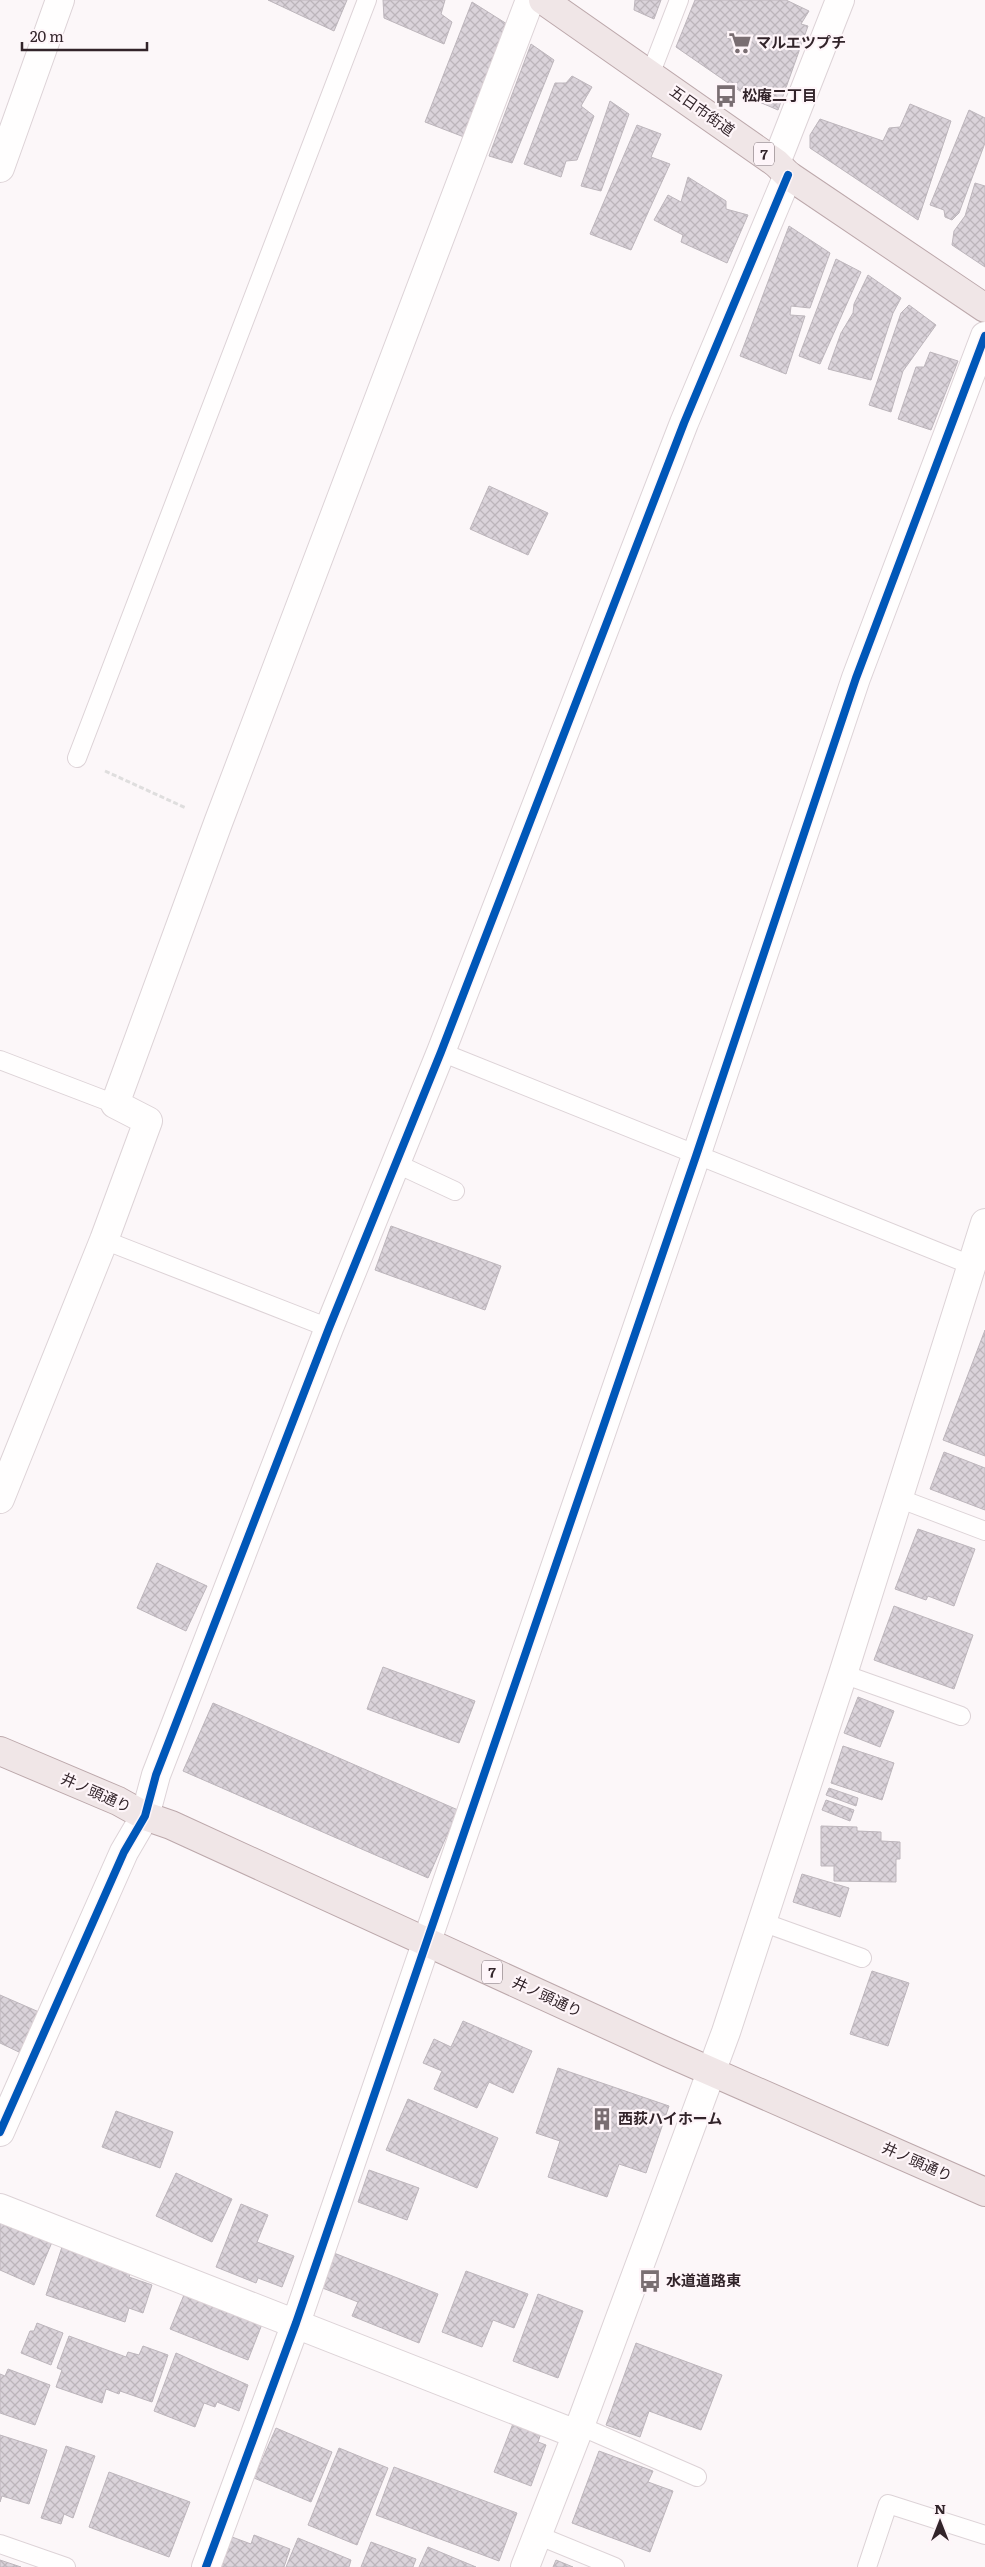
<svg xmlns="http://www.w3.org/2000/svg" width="985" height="2567" viewBox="0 0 985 2567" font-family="Literata,'Noto Sans JP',serif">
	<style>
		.building { fill: url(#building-cross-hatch); stroke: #bdb6bc }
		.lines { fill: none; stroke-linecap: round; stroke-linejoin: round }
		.service-casing { stroke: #ddd3d7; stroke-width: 20 }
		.minor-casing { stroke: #ddd3d7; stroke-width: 30 }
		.primary-casing { stroke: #bca8ab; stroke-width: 30 }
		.path { stroke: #dfdede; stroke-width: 3; stroke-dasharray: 5 2.5; stroke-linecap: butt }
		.service { stroke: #fffefe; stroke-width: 18 }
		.minor { stroke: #fffefe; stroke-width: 28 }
		.primary { stroke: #f0e6e7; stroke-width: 28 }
		.cycleway-casing { stroke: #fef5f9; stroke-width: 11 }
		.cycleway { stroke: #0057b8; stroke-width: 8 }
		.labels { text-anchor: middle; stroke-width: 4.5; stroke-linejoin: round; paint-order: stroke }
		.shield { fill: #fef5f9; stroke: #6f6368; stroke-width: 1 }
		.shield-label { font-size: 14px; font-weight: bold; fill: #32242a }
		.poi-label { font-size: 15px; font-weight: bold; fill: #32242a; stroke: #fef5f9; text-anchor: start }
		.street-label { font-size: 15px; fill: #32242a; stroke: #fef5f9 }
	</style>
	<defs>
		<pattern id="building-cross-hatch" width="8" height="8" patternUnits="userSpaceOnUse" patternTransform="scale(1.25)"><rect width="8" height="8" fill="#dad3da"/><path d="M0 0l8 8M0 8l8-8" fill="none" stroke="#bcb5bb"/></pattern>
	</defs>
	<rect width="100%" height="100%" fill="#fcf7f9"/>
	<path class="building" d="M268,0H347L334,31Z
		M383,0H445L441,14L452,22L444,44L384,18Z
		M635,0H661L654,19L634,10Z
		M695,0H786L809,11L801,24L808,26L778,110L750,98L676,47Z
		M472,2L507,24L464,137L425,122Z
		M531,44L554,60L512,163L489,156Z
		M572,76L592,87L581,106L594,116L577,160L566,161L561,177L524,164L555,83H566Z
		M610,101L629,114L601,191L581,186Z
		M910,104L951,121L918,220L810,148V135L820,119L883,141L889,128L900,127Z
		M969,110L985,118V143L959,213L952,220L945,217L944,210L930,205Z
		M637,125L661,134L651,157L670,164L631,250L590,234Z
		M688,177L726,201V209L748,215L727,263L681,242L683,235L654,220L668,195L681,202Z
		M975,183L985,186V267L952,245L954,231L965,216Z
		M789,226L830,253L810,308L791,306L790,315L805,316L786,374L740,356Z
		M836,259L861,272L820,364L799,356Z
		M868,275L901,298L893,313L871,380L828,369L841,333L853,313L854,304Z
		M909,305L936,325L903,371L891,412L869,405L901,313Z
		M930,352L958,361L931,430L898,419L916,367H924Z
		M489,486L548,513L528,555L470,529Z
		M391,1226L501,1266L485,1310L375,1270Z
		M985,1330V1456L943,1440Z
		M944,1452L985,1468V1510L930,1489Z
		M918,1529L975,1549L954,1606L928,1596L926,1600L895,1589Z
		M157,1563L207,1586L186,1631L137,1608Z
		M894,1606L973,1635L954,1689L874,1660Z
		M383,1667L475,1701L459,1743L367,1709Z
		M858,1697L894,1711L880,1747L844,1733Z
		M213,1703L458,1810L428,1878L183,1771Z
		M843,1746L894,1763L882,1800L831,1783Z
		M829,1788L858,1798L856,1806L826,1795Z
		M826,1800L854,1810L850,1821L822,1810Z
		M821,1826L857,1827V1831L881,1832V1841L900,1842V1859H896V1882L834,1881V1866H821Z
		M802,1874L849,1888L840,1917L793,1902Z
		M872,1971L909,1983L888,2046L850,2034Z
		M0,1995L39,2012L21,2053L0,2043Z
		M463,2021L532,2051L513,2093L489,2082L477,2108L434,2089L442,2071L423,2063L434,2039L451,2047Z
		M558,2068L669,2106L646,2173L619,2164L607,2197L548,2177L560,2141L536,2133Z
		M408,2099L498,2138L477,2188L386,2150Z
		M116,2111L173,2132L160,2168L102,2147Z
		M369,2170L419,2188L407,2220L358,2202Z
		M176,2173L232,2199L212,2242L156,2216Z
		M241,2204L268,2215L257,2242L294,2256L282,2287L258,2278L256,2283L216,2267Z
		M0,2212L55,2235L34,2285L0,2270Z
		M62,2247L131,2270L129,2277L152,2285L143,2313L129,2308L125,2322L46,2295Z
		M334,2253L438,2294L419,2343L352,2316L358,2302L320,2287Z
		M466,2271L528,2294L514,2328L493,2320L482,2347L442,2332Z
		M186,2290L264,2319L248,2360L170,2329Z
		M538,2294L583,2311L558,2378L513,2361Z
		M37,2323L63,2333L51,2365L21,2353L30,2331H34Z
		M69,2336L126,2357L128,2352L139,2355L143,2346L168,2355L152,2402L120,2391L119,2394L106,2389L102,2403L56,2387L62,2370L57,2368Z
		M636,2343L722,2375L701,2430L649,2411L640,2437L606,2425Z
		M176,2353L248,2385L239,2411L217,2402L215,2407L204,2403L195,2427L154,2411Z
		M8,2369L50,2385L35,2425L0,2413V2374L5,2376Z
		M514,2421L537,2430L536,2434L540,2436L538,2442L546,2445L531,2486L494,2472Z
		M276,2428L332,2452L311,2502L254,2478Z
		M0,2435L47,2450L29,2504L2,2496L0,2502Z
		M66,2446L95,2456L73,2518L64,2514L61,2524L41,2518Z
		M339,2448L388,2468L357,2545L308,2525Z
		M599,2451L653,2471L648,2482L673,2491L650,2552L572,2523Z
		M394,2467L517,2513L499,2561L376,2515Z
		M109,2472L190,2502L169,2557L89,2527Z
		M254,2535L290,2549L284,2567H221L232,2537L251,2544Z
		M298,2538L351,2560L349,2567H286Z
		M371,2542L416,2559L413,2567H361Z
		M428,2547L476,2567H419Z
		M0,2560L21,2567H0Z
		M556,2560L573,2567H553Z"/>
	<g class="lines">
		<defs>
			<path id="service" d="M650,75L679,0
				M77,758L367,0
				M441,1052L971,1265
				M0,1060L115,1104
				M395,1163L455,1191
				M104,1240L329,1328
				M898,1498L985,1531
				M843,1674L961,1716
				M762,1922L862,1958
				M580,2426L697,2477
				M537,2535L615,2567
				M0,2544L66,2567
				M867,2567L888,2504L985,2535"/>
			<path id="minor" d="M776,163L840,0
				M0,168L60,0
				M0,1499L104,1240L148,1121L115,1104L218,823L530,0
				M0,2132L124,1852L145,1816L156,1775L329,1328L441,1052L684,423L788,175
				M0,2208L576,2434
				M206,2567L296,2323L696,1156L856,678L985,336
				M525,2567L580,2426L726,2032L843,1674L985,1223"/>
			<path id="primary" d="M543,0L776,163L788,175L985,308
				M0,1751L118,1801L145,1816L171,1825L669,2053L985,2192"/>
		</defs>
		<use href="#service" class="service-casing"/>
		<use href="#minor" class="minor-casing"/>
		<use href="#primary" class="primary-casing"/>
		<path class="path" d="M105,771L186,808"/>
		<use href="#service" class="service"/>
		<use href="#minor" class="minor"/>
		<use href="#primary" class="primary"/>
		<defs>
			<path id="cycleway" d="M0,2132L124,1852L145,1816L156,1775L329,1328L441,1052L684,423L788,175
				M206,2567L296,2323L696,1156L856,678L985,336"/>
		</defs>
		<use href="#cycleway" class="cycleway-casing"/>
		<use href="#cycleway" class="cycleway"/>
	</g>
	<defs>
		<symbol id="supermarket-bare" viewBox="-9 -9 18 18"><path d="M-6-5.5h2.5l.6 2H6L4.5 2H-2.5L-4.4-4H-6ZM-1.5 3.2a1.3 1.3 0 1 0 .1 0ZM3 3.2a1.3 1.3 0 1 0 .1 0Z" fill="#796e72" stroke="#fef5f9" stroke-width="2.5" paint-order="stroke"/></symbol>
		<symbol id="bus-bare" viewBox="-9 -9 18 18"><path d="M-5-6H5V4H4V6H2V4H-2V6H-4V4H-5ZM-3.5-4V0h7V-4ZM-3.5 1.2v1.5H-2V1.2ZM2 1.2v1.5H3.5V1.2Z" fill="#796e72" stroke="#fef5f9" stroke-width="2.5" paint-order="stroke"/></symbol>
		<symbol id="building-bare" viewBox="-9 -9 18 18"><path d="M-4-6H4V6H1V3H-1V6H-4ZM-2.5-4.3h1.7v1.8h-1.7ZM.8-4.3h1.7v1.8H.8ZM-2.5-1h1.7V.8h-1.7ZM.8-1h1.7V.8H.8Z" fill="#796e72" stroke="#fef5f9" stroke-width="2.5" paint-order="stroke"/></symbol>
	</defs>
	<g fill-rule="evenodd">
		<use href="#supermarket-bare" x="724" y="27" width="32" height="32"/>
		<use href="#bus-bare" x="710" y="80" width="32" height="32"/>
		<use href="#building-bare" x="586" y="2103" width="32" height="32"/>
		<use href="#bus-bare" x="634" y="2265" width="32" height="32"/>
	</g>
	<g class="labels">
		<g class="shield">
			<rect x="754" y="142.5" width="20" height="23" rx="4"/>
			<rect x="482" y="1960.5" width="20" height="23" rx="4"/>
		</g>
		<g class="shield-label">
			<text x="764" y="159">7</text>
			<text x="492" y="1977">7</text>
		</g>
		<g class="poi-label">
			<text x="756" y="48">マルエツプチ</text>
			<text x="742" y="101">松庵二丁目</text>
			<text x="618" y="2124">西荻ハイホーム</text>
			<text x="666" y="2286">水道道路東</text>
		</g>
		<g class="street-label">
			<text transform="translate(702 111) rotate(35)" y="5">五日市街道</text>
			<text transform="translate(96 1793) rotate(24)" y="5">井ノ頭通り</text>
			<text transform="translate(547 1997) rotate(25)" y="5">井ノ頭通り</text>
			<text transform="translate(917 2162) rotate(24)" y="5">井ノ頭通り</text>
		</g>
	</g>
	<g transform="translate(940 2522)" stroke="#fef5f9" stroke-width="4" paint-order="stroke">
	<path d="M0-4L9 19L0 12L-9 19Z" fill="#32242a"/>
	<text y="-8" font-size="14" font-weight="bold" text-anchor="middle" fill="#32242a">N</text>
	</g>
	<path d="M22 42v8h125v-8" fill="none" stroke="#32242a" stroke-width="2.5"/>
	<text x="30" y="42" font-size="15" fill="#32242a" stroke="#fef5f9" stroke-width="4" paint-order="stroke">20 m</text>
</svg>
